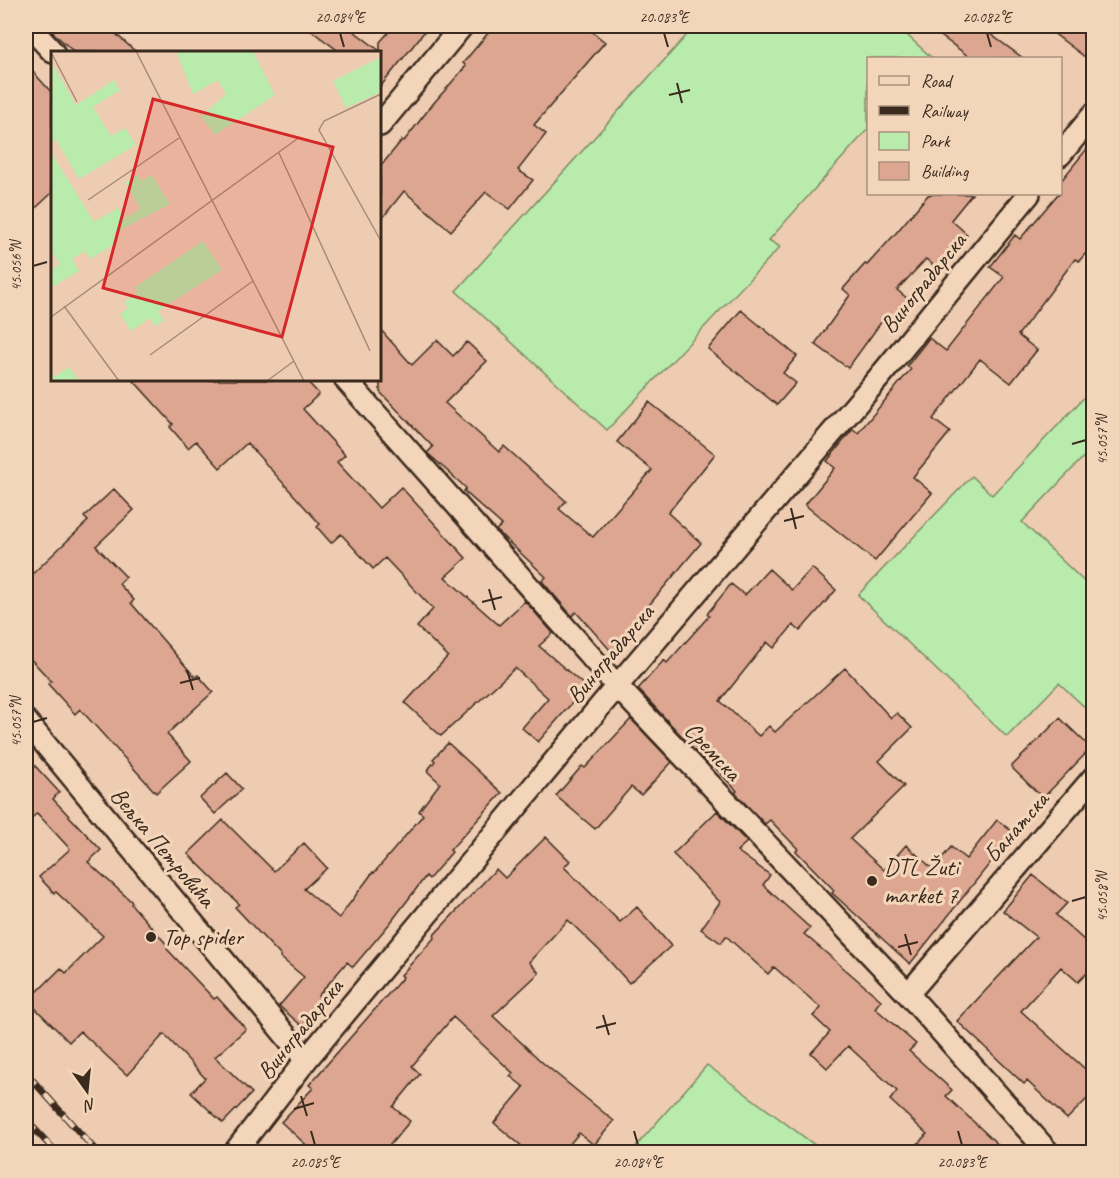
<svg xmlns="http://www.w3.org/2000/svg" width="1119" height="1178" viewBox="0 0 1119 1178" font-family="Caveat,sans-serif">
	<style>
		.green { fill: #b8ebac; stroke: #7a8a65; stroke-width: 1.5 }
		.building { fill: #dca691; stroke: #3b2a1e; stroke-width: 1.5 }
		.lines { fill: none; stroke-linecap: round; stroke-linejoin: round }
		.minor-casing { stroke: #3b2a1e; stroke-width: 26 }
		.minor { stroke: #f3d6ba; stroke-width: 21 }
		.rail-casing { stroke: #3b2a1e; stroke-width: 7 }
		.rail { stroke: #f3d6ba; stroke-width: 4.5; stroke-dasharray: 14; stroke-linecap: butt }
		.ticks { fill: none; stroke: #3b2a1e; stroke-width: 2 }
		.poi-dot { fill: #3b2a1e; stroke: #f3d6ba; stroke-width: 2 }
		.labels { text-anchor: middle; stroke-width: 6; stroke-linejoin: round; paint-order: stroke }
		.street-label { font-size: 24px; fill: #3b2a1e; stroke: #f3d6ba }
		.poi-label { font-size: 24px; fill: #3b2a1e; stroke: #f3d6ba; text-anchor: start }
		.inset-road { fill: none; stroke: #a68b77; stroke-width: 1.5 }
		.view { fill: #d62828; fill-opacity: 0.15; stroke: #d62828; stroke-width: 3 }
		.inset-edge { fill: none; stroke: #3b2a1e; stroke-width: 3 }
		.neatline { fill: none; stroke: #3b2a1e; stroke-width: 2 }
		.ticks-label { font-size: 15px; text-anchor: middle; fill: #3b2a1e }
	</style>
	<rect width="100%" height="100%" fill="#eeccb2"/>
	<filter id="ink" filterUnits="userSpaceOnUse"><feTurbulence type="fractalNoise" baseFrequency=".0167" numOctaves="2"/><feDisplacementMap in="SourceGraphic" scale="12" xChannelSelector="R" yChannelSelector="G"/><feConvolveMatrix kernelMatrix="1 2 1 2 8 2 1 2 1" color-interpolation-filters="sRGB"/></filter>
	<g filter="url(#ink)">
		<path class="green" d="M695,26H915L907,35L932,58H868V129L769,240L780,247L607,430L456,291Z
			M1093,388V447L1022,522L1093,590V715L1059,683L1007,737L858,595L972,476L992,495Z
			M707,1065L816,1146L812,1152H631Z"/>
		<path class="building" d="M46,26H107L136,52H74Z
			M305,26H347L380,51V42L394,26H429L380,87V52H340Z
			M494,26H585L605,42L534,125L546,134L518,170L533,180L510,209L486,192L451,231L404,191L380,221V167L402,140L404,141L432,105L466,66L463,63Z
			M927,26H979L1023,58H971Z
			M1044,26H1094V46L1085,57Z
			M26,64L52,93V193L26,217Z
			M1094,140V244L1079,261L1075,259L1018,335L1037,350L1011,383L980,359L933,419L950,432L913,477L932,493L875,561L805,505L835,468L827,461L853,429L858,433L911,369L907,366L929,338L946,351L1004,277L990,267L1015,235L1020,239L1058,194H1060V182Z
			M932,194H972L951,220L967,234L938,269L926,259L897,290L908,299L887,325L882,321L848,368L815,344L850,295L843,289L865,264L867,265L896,233L928,195Z
			M741,310L797,356L783,373L796,383L777,405L708,349Z
			M380,329L412,365L437,340L453,356L467,342L487,361L445,403L499,452L504,446L542,480L566,501L559,509L593,537L652,470L617,442L649,402L715,454L668,513L701,543L629,629L632,633L611,651L576,612L572,616L542,581L546,577L496,530L502,525L464,491L466,488L433,458L427,453L433,447L380,392Z
			M133,380H306L319,394L303,409L345,455L337,462L379,508L401,487L466,558L445,577L499,625L525,601L553,633L539,646L586,687L538,742L522,728L548,698L515,668L441,736L405,703L448,656L417,627L433,609L385,558L373,569L341,534L331,543L317,527L320,524L247,443L220,468L196,441L188,448L170,427L173,424Z
			M114,489L134,510L96,546L126,577L119,584L134,600L131,603L195,677L198,675L213,692L167,734L191,761L156,793L80,709L75,714L48,684L51,681L26,654V580L88,521L84,517Z
			M812,568L836,590L800,631L793,625L774,648L767,642L720,701L759,736L769,726L775,732L845,668L891,718L897,713L912,728L879,761L904,786L850,839L884,870L906,845L933,869L951,847L966,859L997,820L1014,833L910,964L832,893L834,890L796,851L798,849L770,820L765,824L735,793L737,791L691,742L689,744L638,689L664,660L667,663L709,616L707,614L731,584L745,595L769,569L792,590Z
			M1060,718L1091,748L1043,798L1011,767Z
			M631,719L672,762L641,795L631,787L595,829L556,796L582,766L585,768Z
			M448,743L502,793L450,850L452,852L429,879L426,876L391,922L353,967L347,962L318,996L324,1001L302,1026L279,1006L304,977L280,957L281,956L235,907L239,904L188,854L223,820L274,871L304,843L327,868L304,889L339,918L373,872L374,873L423,815L419,811L440,783L427,771L435,761L433,759Z
			M26,756L59,792L53,799L101,850L88,862L132,902L131,904L169,947L167,949L214,999L217,997L246,1029L215,1057L252,1093L223,1123L191,1093L205,1078L164,1034L127,1075L80,1031L69,1042L28,1001L61,968L66,973L103,936L56,892L54,893L39,877L70,849L37,813L26,824Z
			M227,773L242,789L215,814L200,798Z
			M717,811L747,842L737,851L770,875L763,885L810,928L804,934L881,1000L875,1008L916,1044L909,1051L952,1090L946,1096L1006,1152H910L927,1134L890,1100L897,1091L848,1046L827,1068L811,1053L830,1032L813,1016L821,1008L774,967L768,974L726,936L721,943L701,929L720,902L673,854Z
			M546,837L570,861L564,867L620,922L637,907L671,946L629,983L604,955L568,920L529,962L539,973L493,1016L543,1063L614,1121L594,1145L579,1133L563,1152H529L494,1123L524,1087L510,1076L513,1073L453,1017L412,1066L420,1074L393,1107L410,1121L384,1152H314L281,1122L313,1088L309,1085L403,977L401,975L435,937L434,935L496,869L505,878Z
			M1033,875L1067,903L1056,915L1094,949V966L1078,982L1061,967L1021,1011L1094,1077V1092L1067,1119L1027,1081L1024,1084L957,1021L1036,937L1003,911Z"/>
		<g class="lines">
			<defs>
				<path id="minor" d="M29,26L53,52
					M380,125L462,26
					M1060,155L1094,114
					M346,380L617,686L908,994L1048,1152
					M26,721L306,1060
					M908,994L1094,777
					M235,1152L306,1060L617,686L882,374L1029,194"/>
			</defs>
			<use href="#minor" class="minor-casing"/>
			<use href="#minor" class="minor"/>
			<defs>
				<path id="rail" d="M26,1073L97,1152
					M26,1120L56,1152"/>
			</defs>
			<use href="#rail" class="rail-casing"/>
			<use href="#rail" class="rail"/>
		</g>
	</g>
	<path class="ticks" d="M340,33L344,47M664,33L668,47M987,33L991,47M677,83L682,103M669,95L690,90M33,266L47,262M1072,444L1086,440M791,508L796,529M784,521L804,516M489,589L495,610M482,602L502,597M187,670L193,690M180,683L200,678M33,722L47,718M1072,901L1086,897M905,934L911,955M898,947L918,942M603,1015L609,1035M596,1028L616,1023M301,1096L307,1116M294,1109L314,1103M311,1131L315,1145M634,1131L638,1145M958,1131L962,1145"/>
	<g class="poi-dot">
		<circle cx="872" cy="881" r="6"/>
		<circle cx="151" cy="937" r="6"/>
	</g>
	<g class="labels">
		<g class="street-label">
			<text transform="translate(923 283) rotate(-51)" y="8">Виноградарска</text>
			<text transform="translate(610 654) rotate(-50)" y="8">Виноградарска</text>
			<text transform="translate(713 751) rotate(47)" y="8">Сремска</text>
			<text transform="translate(1016 827) rotate(-49)" y="8">Банатска</text>
			<text transform="translate(163 847) rotate(50)" y="8">Вељка Петровића</text>
			<text transform="translate(300 1029) rotate(-51)" y="8">Виноградарска</text>
		</g>
		<g class="poi-label">
			<text x="884" y="875">DTL Žuti<tspan x="884" dy="28">market 7</tspan></text>
			<text x="163" y="945">Top spider</text>
		</g>
	</g>
	<g transform="translate(51 51)">
		<rect width="330" height="330" fill="#eeccb2"/>
		<path d="M125,0H202L224,44L164,84L150,66L175,43L167,29L142,43ZM330,6V41L295,57L282,30ZM0,10L25,54L63,29L69,39L42,56L60,85L74,77L85,94L28,128L5,89L0,91ZM0,101L43,171L67,157L74,167L89,158L74,131L87,124L91,130L101,124L119,153L62,183L67,191L39,208L34,200L21,208L28,220L0,237V219L9,213L0,199ZM152,190L171,219L107,260L113,270L104,275L99,267L80,280L69,263L77,257L73,251L87,241L84,236ZM18,316L28,330H0V321L3,326Z" fill="#b8ebac"/>
		<path class="inset-road" d="M85,0L253,330M0,1L26,51M330,43L273,70L268,79L330,190M228,102L319,300M37,149L128,87M13,255L68,330M0,266L246,88M99,304L202,230M216,330L243,310"/>
		<path class="view" d="M102,48L282,96L231,286L52,237Z"/>
		<rect width="330" height="330" class="inset-edge"/>
	</g>
	<rect width="1119" height="1178" fill="none" stroke="#f3d6ba" stroke-width="66"/>
	<rect x="867" y="57" width="195" height="138" fill="#f3d6ba" stroke="#a9917c" stroke-width="1.5"/>
	<rect x="879" y="76" width="30" height="9" fill="#f3d6ba" stroke="#a9917c" stroke-width="1.5"/>
	<text x="921" y="87" font-size="18" fill="#3b2a1e">Road</text>
	<rect x="879" y="106" width="30" height="9" fill="#3b2a1e" stroke="#a9917c" stroke-width="1.5"/>
	<text x="921" y="117" font-size="18" fill="#3b2a1e">Railway</text>
	<rect x="879" y="132" width="30" height="18" fill="#b8ebac" stroke="#a9917c" stroke-width="1.5"/>
	<text x="921" y="147" font-size="18" fill="#3b2a1e">Park</text>
	<rect x="879" y="162" width="30" height="18" fill="#dca691" stroke="#a9917c" stroke-width="1.5"/>
	<text x="921" y="177" font-size="18" fill="#3b2a1e">Building</text>
	<g transform="translate(87 1091) rotate(165)" stroke="#f3d6ba" stroke-width="4.5" paint-order="stroke">
	<path d="M0-4.5L10 22L0 15L-10 22Z" fill="#3b2a1e"/>
	<text y="-9" font-size="16" font-weight="bold" text-anchor="middle" fill="#3b2a1e">N</text>
	</g>
	<rect x="33" y="33" width="1053" height="1112" class="neatline"/>
	<g class="ticks-label">
		<text x="340" y="22">20.084°E</text>
		<text x="664" y="22">20.083°E</text>
		<text x="987" y="22">20.082°E</text>
		<text transform="translate(16 266) rotate(-90)" y="5">45.056°N</text>
		<text transform="translate(1102 440) rotate(-90)" y="5">45.057°N</text>
		<text transform="translate(16 722) rotate(-90)" y="5">45.057°N</text>
		<text transform="translate(1102 897) rotate(-90)" y="5">45.058°N</text>
		<text x="315" y="1167">20.085°E</text>
		<text x="638" y="1167">20.084°E</text>
		<text x="962" y="1167">20.083°E</text>
	</g>
</svg>
